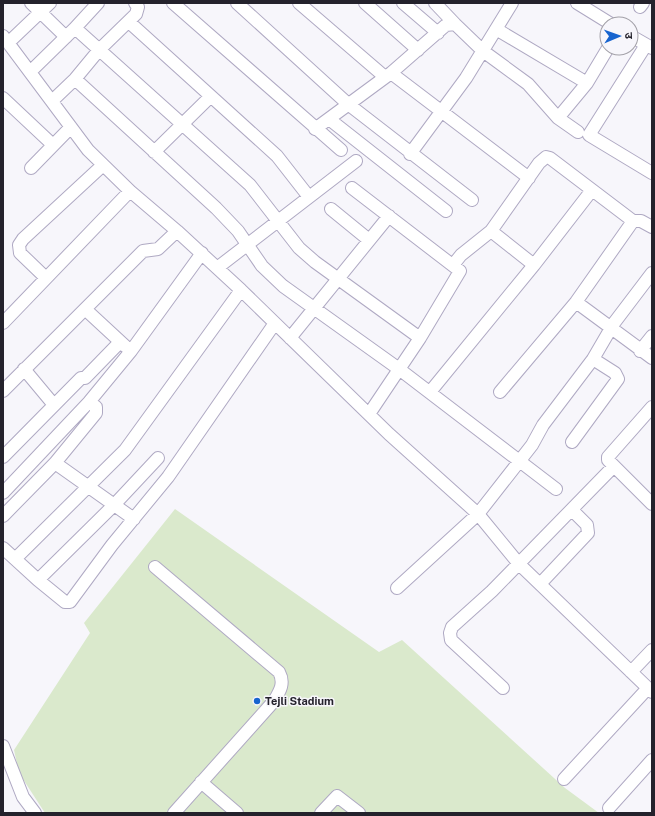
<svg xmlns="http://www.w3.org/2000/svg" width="655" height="816" viewBox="0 0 655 816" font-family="'Public Sans','Noto Sans Devanagari',sans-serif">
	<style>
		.green { fill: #dae9cc }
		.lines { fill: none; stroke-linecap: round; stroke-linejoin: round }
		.minor-casing { stroke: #afa9c3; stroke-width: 14 }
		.minor { stroke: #fff; stroke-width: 12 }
		.poi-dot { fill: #1764cf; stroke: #f7f6fb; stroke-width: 1.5 }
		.labels { text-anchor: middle; stroke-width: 3; stroke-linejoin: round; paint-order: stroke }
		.poi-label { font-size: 11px; font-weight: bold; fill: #24222c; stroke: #f7f6fb; text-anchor: start }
	</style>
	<rect width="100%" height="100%" fill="#f7f6fb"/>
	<path class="green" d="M175,509L379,652L402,640L565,788L599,813H45L19,773L14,750L90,633L84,623Z"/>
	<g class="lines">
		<defs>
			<path id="minor" d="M31,3L66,37
				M173,3L341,150
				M237,3L348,104L472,200
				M299,3L385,77
				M365,3L418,50
				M403,3L438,33
				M435,3L455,24
				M577,3L611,24
				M640,7L643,3
				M129,22L277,156L309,197
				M75,28L250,185L299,248L315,262L420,338
				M496,29L587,83
				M3,36L88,150L130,191L177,231L241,290L389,434L478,514L519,564L652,692
				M631,36L652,48
				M8,43L50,3
				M646,45L589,135L652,173
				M30,72L75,28L98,3
				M391,73L529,178
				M75,79L216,208L238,231L262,266L283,286L399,369L556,489
				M3,98L53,145
				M52,101L75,79L99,50L136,14L138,7L135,3
				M558,118L587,83L608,48
				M329,119L446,211
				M315,129L391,73L446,25L455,24L483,51L528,84L558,118L578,132
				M154,152L210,97
				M410,154L466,78L512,3
				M31,168L71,127
				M352,188L460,271L420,338L369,414
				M331,209L369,240
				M491,231L534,265
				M453,265L461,255L491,231L539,163L546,157L550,158L633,221H641L652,227
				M217,268L356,161
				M46,278L20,253L19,245L23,239L103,165
				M576,302L652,358
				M85,309L125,346
				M3,323L130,191
				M290,338L389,216
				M640,351L652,336
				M24,369L54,405
				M3,391L143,251L158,249L177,231
				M430,392L534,265L592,190
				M500,392L576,302L633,221
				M652,407L608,457V460L652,504
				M572,442L618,379L615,373L593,359
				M3,457L81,378H85L120,342
				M55,463L134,519
				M3,493L89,402L131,351L202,253
				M3,516L55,463L96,413V407L89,402
				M3,548L38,580L65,602H70L112,545L168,477L275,323
				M15,559L125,450L241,290
				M155,567L279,672C285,683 280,691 274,701L174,813
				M38,580L114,505L158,458
				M540,584L588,533L587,525L572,510
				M397,588L478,514L532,445L543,425L593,359L614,323L652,273
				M631,672L652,650
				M503,688L451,640L450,633L452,627L492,591L614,466
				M3,746L23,797L35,813
				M564,779L648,688
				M201,782L237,813
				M609,808L652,760
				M321,813L337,796L359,813"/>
		</defs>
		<use href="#minor" class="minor-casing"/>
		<use href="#minor" class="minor"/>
	</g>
	<circle class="poi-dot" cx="257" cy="701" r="4"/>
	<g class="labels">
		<g class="poi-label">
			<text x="265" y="705">Tejli Stadium</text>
		</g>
	</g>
	<rect width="655" height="816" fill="none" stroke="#24222c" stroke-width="8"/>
	<g transform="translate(619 36) rotate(88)"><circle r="19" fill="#f7f6fb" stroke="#a3a1a8"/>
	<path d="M0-3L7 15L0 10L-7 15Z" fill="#1764cf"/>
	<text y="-6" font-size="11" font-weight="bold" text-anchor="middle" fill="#24222c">उ</text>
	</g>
</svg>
